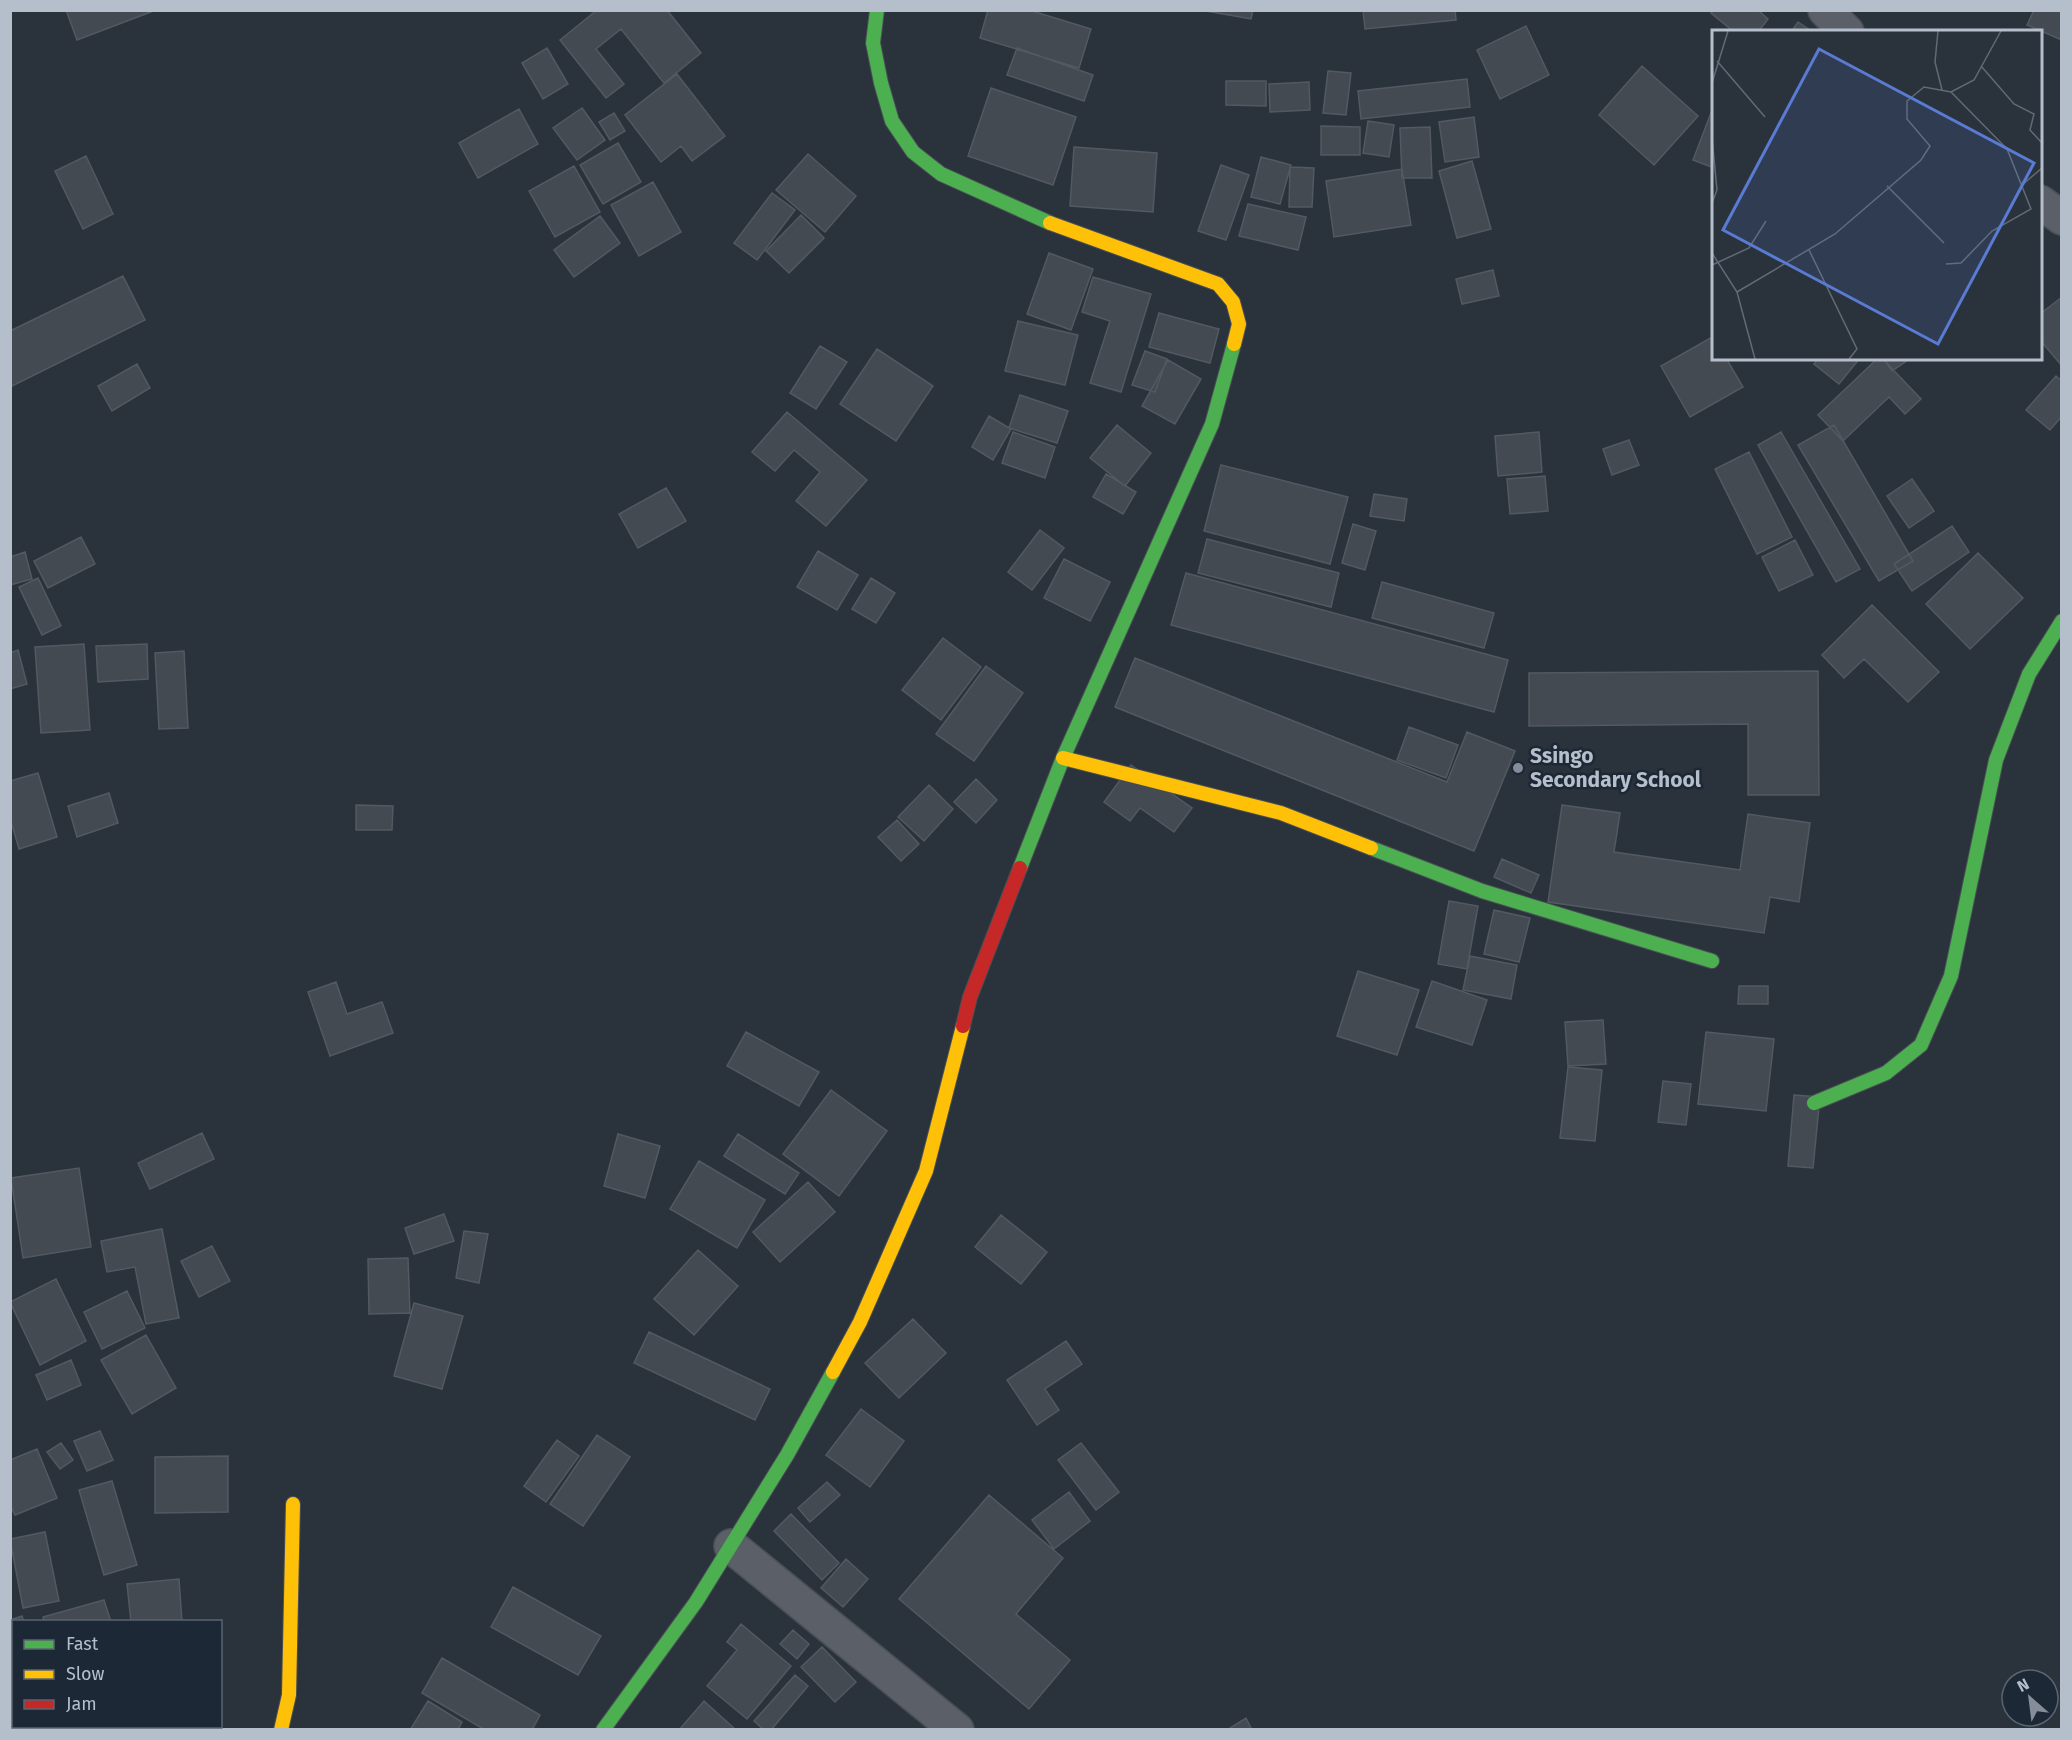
<svg xmlns="http://www.w3.org/2000/svg" width="2072" height="1740" viewBox="0 0 2072 1740" font-family="'Fira Sans',sans-serif">
	<style>
		.building { fill: #434a52; stroke: #525962; stroke-width: 1.5 }
		.lines { fill: none; stroke-linecap: round; stroke-linejoin: round }
		.street-casing { stroke: #494e55; stroke-width: 36 }
		.fast-casing { stroke: #494e55; stroke-width: 16 }
		.slow-casing { stroke: #494e55; stroke-width: 16 }
		.jam-casing { stroke: #494e55; stroke-width: 16 }
		.street { stroke: #5b6068; stroke-width: 33 }
		.fast { stroke: #4caf50; stroke-width: 14 }
		.slow { stroke: #ffc107; stroke-width: 14 }
		.jam { stroke: #c62828; stroke-width: 14 }
		.poi-dot { fill: #848d99; stroke: #1d2836; stroke-width: 2 }
		.labels { text-anchor: middle; stroke-width: 5; stroke-linejoin: round; paint-order: stroke }
		.poi-label { font-size: 21px; font-weight: bold; fill: #b5becb; stroke: #1d2836; text-anchor: start }
		.inset-road { fill: none; stroke: #626a75; stroke-width: 1.5 }
		.view { fill: #5a7bd3; fill-opacity: 0.15; stroke: #5a7bd3; stroke-width: 3 }
		.inset-edge { fill: none; stroke: #b5becb; stroke-width: 3 }
	</style>
	<rect width="100%" height="100%" fill="#2a323b"/>
	<path class="building" d="M66,10H156L77,40Z
		M597,10H667L701,53L664,83L621,29L596,49L624,84L606,98L560,40Z
		M988,10H1029L1091,29L1079,68L980,38Z
		M1200,10H1253L1251,19Z
		M1363,10H1455L1456,20L1365,29Z
		M1713,10H1758L1768,19L1758,32H1734L1711,13Z
		M2034,10H2062V40L2027,25Z
		M1798,22L1813,32H1791Z
		M1526,26L1549,75L1500,99L1477,50Z
		M547,48L568,84L543,99L522,63Z
		M1017,48L1093,75L1084,101L1007,75Z
		M1642,66L1698,116L1654,165L1599,115Z
		M1328,71L1351,73L1346,115L1323,113Z
		M677,74L725,136L692,161L681,146L661,162L625,115Z
		M1467,79L1470,107L1361,119L1358,91Z
		M1226,81H1266V106L1226,105Z
		M1309,82L1310,110L1270,112L1269,84Z
		M991,88L1076,117L1053,185L968,156Z
		M1714,105V168L1693,160Z
		M582,108L605,140L577,160L553,128Z
		M519,109L538,144L478,178L459,143Z
		M614,113L625,131L610,140L599,122Z
		M1474,117L1479,157L1445,162L1439,122Z
		M1368,121L1394,125L1389,157L1363,153Z
		M1321,126L1360,127V155H1321Z
		M1430,127L1432,178H1402L1400,128Z
		M618,143L641,182L603,204L580,165Z
		M1074,147L1157,153L1153,212L1070,206Z
		M808,154L856,196L825,232L776,190Z
		M86,156L113,214L83,229L55,171Z
		M1261,157L1291,165L1280,204L1251,197Z
		M1472,161L1491,229L1457,238L1439,171Z
		M1221,165L1249,175L1226,240L1198,231Z
		M574,166L600,212L555,237L529,191Z
		M1290,167L1314,168L1312,207H1289Z
		M1402,169L1411,225L1334,237L1326,181Z
		M653,182L681,232L639,256L611,205Z
		M772,193L795,210L757,260L734,243Z
		M1248,204L1306,217L1298,250L1239,236Z
		M801,215L824,238L789,273L766,251Z
		M600,216L620,243L574,277L554,250Z
		M1049,253L1093,269L1071,330L1027,314Z
		M1493,270L1499,296L1462,304L1456,279Z
		M123,276L145,320L10,387V331Z
		M1093,277L1151,294L1121,392L1090,383L1110,321L1082,312Z
		M2062,297V366L2040,340V314Z
		M1159,313L1219,329L1210,363L1149,347Z
		M1018,321L1078,335L1065,385L1005,371Z
		M1714,336V358H1726L1743,387L1690,417L1661,366Z
		M820,346L847,362L816,409L790,393Z
		M877,349L933,386L896,441L840,404Z
		M1145,351L1167,359L1155,392L1132,385Z
		M1818,358H1860L1839,384L1814,364Z
		M1878,358H1882L1921,399L1905,414L1889,397L1843,441L1818,415Z
		M1883,358H1911L1892,371Z
		M1168,360L1201,379L1175,424L1142,406Z
		M137,364L150,388L112,411L98,386Z
		M2056,376L2062,381V416L2050,430L2026,410Z
		M1020,395L1068,411L1057,443L1009,428Z
		M787,412L867,480L826,526L796,501L820,472L794,450L775,471L752,452Z
		M989,416L1011,429L993,460L972,447Z
		M1117,425L1151,453L1125,486L1090,458Z
		M1834,425L1913,561L1879,581L1798,445Z
		M1013,432L1055,447L1045,478L1002,463Z
		M1539,432L1542,472L1498,476L1495,436Z
		M1781,432L1860,569L1836,582L1758,445Z
		M1629,440L1639,465L1612,475L1603,449Z
		M1749,452L1792,537L1757,554L1715,469Z
		M1221,465L1348,497L1330,564L1204,531Z
		M1106,474L1136,492L1123,514L1093,497Z
		M1545,476L1548,511L1510,514L1507,479Z
		M1912,479L1934,511L1909,528L1887,496Z
		M666,488L686,521L638,548L619,514Z
		M1374,494L1407,499L1404,521L1370,516Z
		M1353,524L1376,531L1365,570L1342,563Z
		M1952,526L1969,552L1912,591L1894,564Z
		M1040,530L1064,548L1032,590L1008,572Z
		M81,537L95,564L48,588L34,561Z
		M1207,539L1339,573L1331,607L1198,573Z
		M1795,540L1813,575L1779,591L1762,557Z
		M818,551L858,575L837,610L797,587Z
		M25,552L32,579L10,585V557Z
		M1978,553L2023,598L1970,649L1926,604Z
		M1064,559L1110,582L1090,621L1044,598Z
		M1186,573L1508,660L1494,712L1171,625Z
		M38,578L61,626L42,635L19,587Z
		M871,578L895,593L876,623L852,609Z
		M1382,582L1494,613L1484,648L1372,618Z
		M1872,605L1939,672L1908,702L1864,659L1844,678L1822,655Z
		M943,638L981,667L941,720L902,690Z
		M84,644L90,730L41,733L35,647Z
		M147,644L148,679L98,682L96,646Z
		M18,650L27,684L10,689V653Z
		M184,651L188,728L159,729L155,653Z
		M1135,658L1447,782L1467,732L1515,751L1474,851L1115,707Z
		M986,666L1023,693L974,761L936,734Z
		M1818,671L1819,795H1748V724L1529,726V673Z
		M1409,727L1458,745L1446,778L1397,760Z
		M1131,765L1192,808L1174,832L1140,808L1130,821L1104,802Z
		M38,773L57,837L19,849L10,818V781Z
		M976,779L997,800L976,823L954,802Z
		M929,785L953,809L924,841L898,817Z
		M109,793L118,823L77,837L68,806Z
		M356,805L393,806L392,830H356Z
		M1562,805L1620,813L1614,852L1740,870L1748,814L1810,823L1799,902L1770,897L1764,933L1548,902Z
		M897,820L919,844L901,861L878,837Z
		M1502,859L1539,875L1531,893L1494,877Z
		M1449,901L1478,906L1467,969L1438,964Z
		M1494,910L1530,918L1519,962L1484,954Z
		M1470,956L1517,965L1511,999L1463,990Z
		M1358,971L1419,990L1397,1055L1337,1036Z
		M1432,981L1487,1000L1472,1045L1416,1027Z
		M336,982L347,1014L382,1002L393,1033L330,1056L308,992Z
		M1739,986H1768V1004H1738Z
		M1603,1020L1606,1064L1568,1066L1565,1022Z
		M746,1032L819,1072L799,1106L727,1066Z
		M1706,1032L1774,1039L1766,1111L1698,1104Z
		M1568,1067L1602,1070L1595,1141L1560,1138Z
		M1663,1081L1691,1084L1686,1125L1658,1122Z
		M831,1090L887,1131L839,1196L783,1154Z
		M1794,1095L1820,1097L1813,1168L1788,1166Z
		M202,1133L214,1159L150,1189L138,1163Z
		M618,1134L660,1146L645,1198L604,1186Z
		M738,1134L799,1173L785,1194L724,1156Z
		M699,1161L765,1200L737,1248L670,1209Z
		M79,1168L91,1247L23,1258L11,1178Z
		M808,1182L835,1212L780,1262L753,1232Z
		M444,1214L454,1241L414,1254L405,1228Z
		M1001,1215L1047,1252L1021,1284L975,1247Z
		M162,1229L179,1318L146,1324L135,1267L107,1272L101,1241Z
		M464,1231L488,1234L479,1283L456,1278Z
		M212,1246L230,1281L199,1297L181,1261Z
		M698,1250L738,1286L694,1335L654,1299Z
		M408,1258L410,1313L369,1314L368,1259Z
		M56,1279L86,1341L40,1365L10,1302Z
		M127,1291L145,1328L102,1349L84,1312Z
		M414,1303L463,1316L442,1389L394,1376Z
		M913,1319L946,1353L899,1398L865,1363Z
		M649,1332L770,1389L755,1420L634,1363Z
		M146,1335L176,1388L132,1414L101,1360Z
		M1066,1341L1082,1364L1045,1389L1059,1410L1037,1425L1007,1380Z
		M71,1360L81,1385L47,1400L36,1375Z
		M861,1409L904,1441L870,1487L826,1455Z
		M100,1431L113,1460L87,1471L74,1441Z
		M597,1435L630,1457L583,1526L550,1504Z
		M557,1440L579,1456L546,1502L524,1486Z
		M61,1443L73,1460L60,1469L47,1452Z
		M1081,1443L1119,1492L1096,1510L1058,1460Z
		M37,1449L57,1498L15,1515L10,1505V1460Z
		M228,1456V1512L155,1513V1457Z
		M112,1481L137,1565L104,1575L79,1490Z
		M827,1482L840,1495L810,1522L798,1508Z
		M1069,1492L1090,1521L1054,1549L1032,1520Z
		M989,1495L1063,1558L1016,1614L1070,1660L1029,1709L899,1599Z
		M791,1514L839,1563L822,1580L774,1531Z
		M45,1532L59,1601L23,1608L10,1539Z
		M846,1559L868,1579L843,1607L821,1588Z
		M179,1579L182,1622H131L127,1584Z
		M513,1587L601,1636L578,1675L491,1627Z
		M104,1600L111,1622H44L43,1617Z
		M22,1616L24,1622H14V1660L10,1661V1620Z
		M741,1624L791,1666L747,1719L707,1686L737,1650L727,1642Z
		M793,1630L809,1644L797,1659L780,1644Z
		M822,1647L856,1682L835,1702L801,1667Z
		M442,1658L540,1715L532,1730H485L422,1693Z
		M795,1675L808,1686L771,1730H764L754,1721Z
		M428,1701L462,1722L458,1730H410Z
		M704,1701L736,1730H679Z
		M1246,1718L1252,1730H1227Z"/>
	<g class="lines">
		<defs>
			<path id="street" d="M1825,10L1847,32
				M2040,202L2062,218
				M731,1546L957,1730"/>
			<path id="fast" d="M877,10L873,43L881,83L892,121L913,152L941,174L1050,223
				M1371,848L1482,891L1712,961
				M1020,868L1063,758L1212,424L1234,344
				M1814,1103L1886,1073L1921,1045L1951,976L1996,760L2029,674L2062,621
				M603,1730L696,1602L787,1455L833,1372"/>
			<path id="slow" d="M1050,223L1218,284L1233,302L1239,324L1234,344
				M1063,758L1281,813L1371,848
				M833,1372L860,1322L926,1171L963,1026
				M281,1730L289,1695L293,1504"/>
			<path id="jam" d="M963,1026L970,997L1020,868"/>
		</defs>
		<use href="#street" class="street-casing"/>
		<use href="#fast" class="fast-casing"/>
		<use href="#slow" class="slow-casing"/>
		<use href="#jam" class="jam-casing"/>
		<use href="#street" class="street"/>
		<use href="#fast" class="fast"/>
		<use href="#slow" class="slow"/>
		<use href="#jam" class="jam"/>
	</g>
	<circle class="poi-dot" cx="1518" cy="768" r="6"/>
	<g class="labels">
		<g class="poi-label">
			<text x="1530" y="763">Ssingo<tspan x="1530" dy="24">Secondary School</tspan></text>
		</g>
	</g>
	<g transform="translate(1712 30)">
		<rect width="330" height="330" fill="#2a323b"/>
		<path class="inset-road" d="M226,1L223,32L230,60M5,31L53,87M269,36L302,74L322,84L318,100L330,113M0,53L16,1M0,108L5,160L0,173M175,156L232,213M309,156L330,138M97,220L145,319L137,329M0,223L25,262L43,329M234,234L249,233L280,201L319,179L295,119L239,62M0,235L37,218L54,191M25,262L123,204L209,130L218,116L195,89V71L212,57L239,62L262,50L289,1"/>
		<path class="view" d="M107,19L322,133L226,314L11,200Z"/>
		<rect width="330" height="330" class="inset-edge"/>
	</g>
	<rect width="2072" height="1740" fill="none" stroke="#b5becb" stroke-width="24"/>
	<rect x="12" y="1620" width="210" height="108" fill="#1d2836" stroke="#5a6472" stroke-width="1.5"/>
	<rect x="24" y="1640" width="30" height="9" fill="#4caf50" stroke="#5a6472" stroke-width="1.5"/>
	<text x="66" y="1650" font-size="18" fill="#b5becb">Fast</text>
	<rect x="24" y="1670" width="30" height="9" fill="#ffc107" stroke="#5a6472" stroke-width="1.5"/>
	<text x="66" y="1680" font-size="18" fill="#b5becb">Slow</text>
	<rect x="24" y="1700" width="30" height="9" fill="#c62828" stroke="#5a6472" stroke-width="1.5"/>
	<text x="66" y="1710" font-size="18" fill="#b5becb">Jam</text>
	<g transform="translate(2030 1698) rotate(332)"><circle r="28" fill="#1d2836" stroke="#5a6472" stroke-width="1.5"/>
	<path d="M0-4.5L10 22L0 15L-10 22Z" fill="#848d99"/>
	<text y="-9" font-size="16" font-weight="bold" text-anchor="middle" fill="#b5becb">N</text>
	</g>
</svg>
